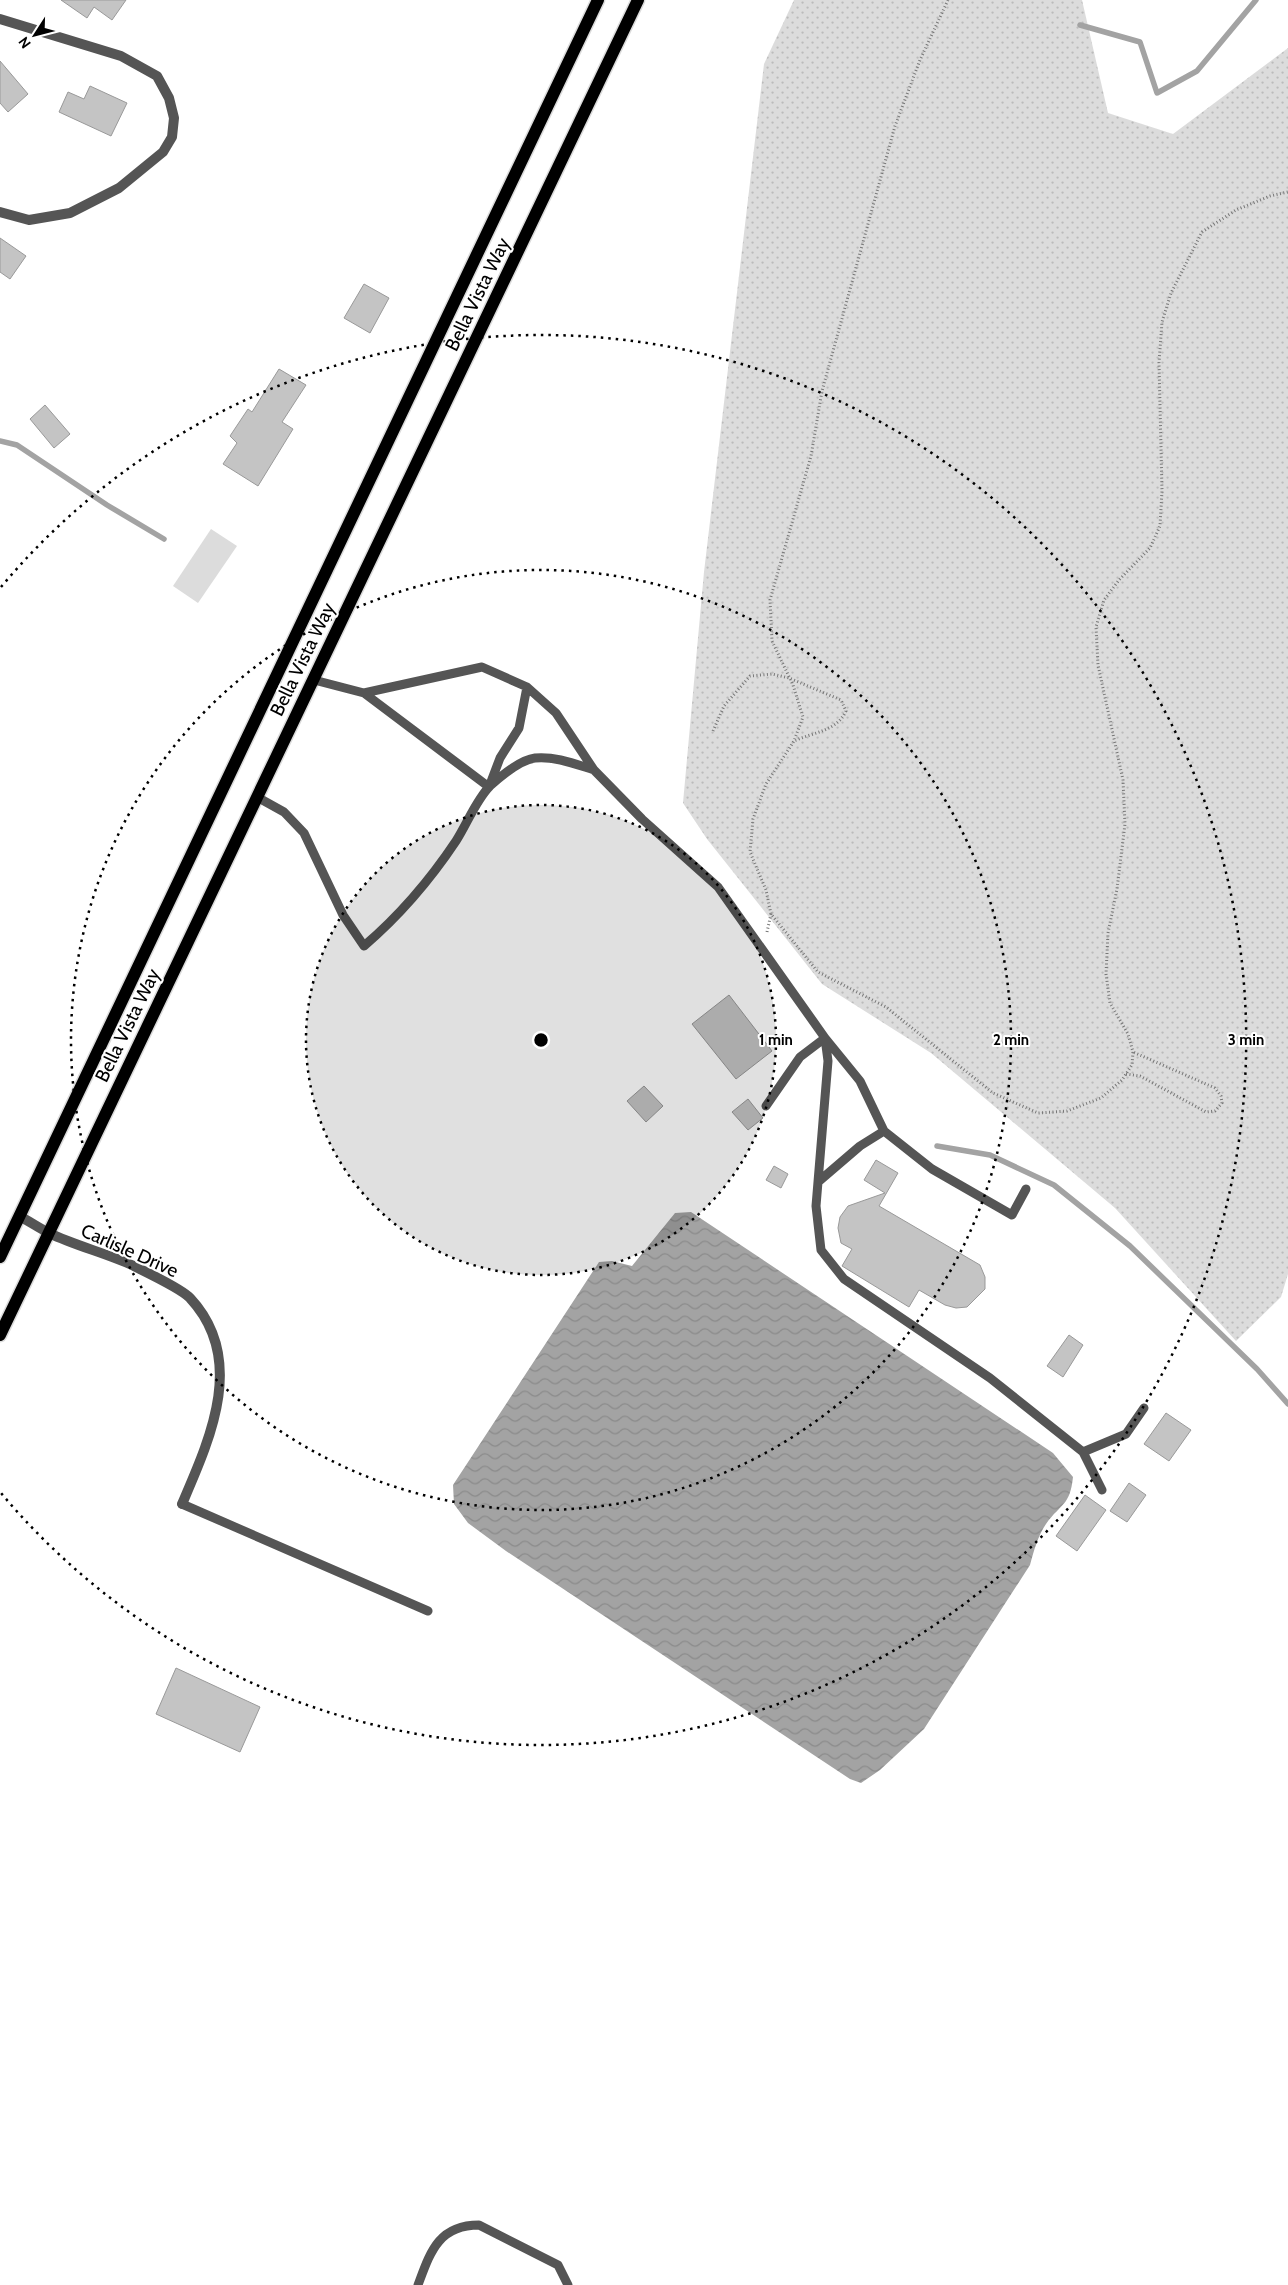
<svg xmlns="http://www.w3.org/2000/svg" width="1288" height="2285" viewBox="0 0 1288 2285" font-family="Cabin,sans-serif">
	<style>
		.grass { fill: url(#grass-dots) }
		.park { fill: #dcdcdc }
		.water { fill: url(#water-waves) }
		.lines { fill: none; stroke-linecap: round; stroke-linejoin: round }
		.stream { stroke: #a3a3a3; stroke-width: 5.5 }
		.building { fill: #c4c4c4; stroke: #999 }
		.primary-casing { stroke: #dbdbdb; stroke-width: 15 }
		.path { stroke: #777; stroke-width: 3; stroke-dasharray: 1 2.5; stroke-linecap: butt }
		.service { stroke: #555; stroke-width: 9 }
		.minor { stroke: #555; stroke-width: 10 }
		.primary { stroke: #000; stroke-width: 12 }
		.ring { fill: none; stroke: #000; stroke-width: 2.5; stroke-dasharray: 2.5 5 }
		.labels { text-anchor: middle; stroke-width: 4; stroke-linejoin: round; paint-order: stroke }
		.street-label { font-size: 19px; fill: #000; stroke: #fff }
		.centre { fill: #000; stroke: #fff; stroke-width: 2.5 }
		.ring-label { font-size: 15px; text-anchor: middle; font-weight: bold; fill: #000; stroke: #fff; stroke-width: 4; stroke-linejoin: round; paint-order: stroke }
	</style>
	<defs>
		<pattern id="grass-dots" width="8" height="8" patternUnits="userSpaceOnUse" patternTransform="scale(1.25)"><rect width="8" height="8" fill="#dcdcdc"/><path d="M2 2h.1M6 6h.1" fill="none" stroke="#bbb" stroke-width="1.8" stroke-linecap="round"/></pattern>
		<pattern id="water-waves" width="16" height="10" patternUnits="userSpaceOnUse" patternTransform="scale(1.25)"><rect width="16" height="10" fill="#a3a3a3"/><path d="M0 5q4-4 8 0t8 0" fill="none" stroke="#8b8b8b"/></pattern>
	</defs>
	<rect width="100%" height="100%" fill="#fff"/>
	<path class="grass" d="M794,0H1082L1108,113L1173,134L1288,48V1274L1281,1297L1236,1341L1115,1208L931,1053L822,984L707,839L683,803L704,572L764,64Z"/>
	<path class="park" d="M211,529L237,546L198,603L173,586Z"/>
	<path class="water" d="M691,1212L1053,1453L1073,1477C1070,1506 1061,1503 1046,1524C1038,1536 1034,1550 1030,1565L924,1729L880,1770L861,1783L850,1779L506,1551L468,1523L454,1504L453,1485L599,1262L612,1261L632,1266L675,1213Z"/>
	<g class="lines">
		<path class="stream" d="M1080,25L1140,42L1157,93L1197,71L1256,0
			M0,441L17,445L107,505L164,539
			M937,1146L990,1155L1054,1185L1130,1246L1257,1369L1288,1404"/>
	</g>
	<path class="building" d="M61,0H126L112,20L94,7L87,18Z
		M0,61L28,94L8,112L0,103Z
		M90,86L127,103L111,136L59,112L68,92L84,99Z
		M0,238L26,256L10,279L0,272Z
		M364,284L389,298L370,333L344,318Z
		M279,369L306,385L282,422L293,429L258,486L223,464L237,443L230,436L248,409L252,412Z
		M45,405L70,434L54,448L30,419Z
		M729,995L772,1051L736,1079L692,1024Z
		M644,1086L663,1106L646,1122L627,1101Z
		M748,1099L763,1118L748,1130L732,1112Z
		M876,1160L898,1173L879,1206L980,1265L985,1277V1289L967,1307L956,1308L945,1305L919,1290L909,1307L842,1266L852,1249L841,1243L838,1228L840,1217L848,1206L885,1193L864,1180Z
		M774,1166L788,1174L781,1188L766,1180Z
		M1069,1335L1083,1345L1063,1377L1047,1366Z
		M1166,1413L1191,1430L1169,1461L1144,1444Z
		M1129,1483L1146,1495L1127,1522L1110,1511Z
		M1085,1495L1106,1510L1077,1551L1056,1536Z
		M176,1668L260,1707L240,1752L156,1714Z"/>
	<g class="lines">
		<defs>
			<path id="primary" d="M0,1257L598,0
				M0,1335L638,0"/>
		</defs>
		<use href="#primary" class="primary-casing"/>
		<path class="path" d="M948,0L920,60L895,126L822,391L811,456L770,600L772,641L793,685L803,717L794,741L766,784L753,819L750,852L766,890L771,914L818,972L886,1007L993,1093L1038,1113L1067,1111L1101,1098L1122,1080L1132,1065L1133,1052L1128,1034L1110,1003L1106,974L1108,933L1117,889L1125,824L1123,780L1098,665L1096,627L1104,600L1119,580L1150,548L1160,526L1162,491L1159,363L1162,322L1171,293L1202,232L1236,210L1270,196L1288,192
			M713,731L724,706L750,676L772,674L789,678L841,700L846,711C837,731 814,732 794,741
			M767,932L771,914
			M1126,1074L1140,1076L1206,1112L1215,1111L1222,1103L1221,1096L1215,1088L1133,1052"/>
		<path class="service" d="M314,680L364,693L482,667L527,687L556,713L594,770L642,819L718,887L825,1038L828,1061L816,1206L821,1250L844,1279L990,1378L1083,1452L1126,1434L1144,1408
			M364,693L489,787L500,758L519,728L527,687
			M257,797L284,812L304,833L343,915L364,946C399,916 430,880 456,841C467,824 476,800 490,786C501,776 520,760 535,758C555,756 575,764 594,770
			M766,1106L800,1057L825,1038L860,1081L884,1131L932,1169L1012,1215L1026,1189
			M818,1182L860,1146L884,1131
			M1083,1452L1102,1490
			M182,1504L428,1611
			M418,2285C430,2253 438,2225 479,2225L558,2265L568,2285"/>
		<path class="minor" d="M0,19L121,56L157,76L169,98L174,118L172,137L163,152L119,188L70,213L29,220L0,212
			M19,1216C29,1221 39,1228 49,1233C76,1246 106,1253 134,1266C146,1272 182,1289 190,1298C247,1359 210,1439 182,1504"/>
		<use href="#primary" class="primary"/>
	</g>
	<circle cx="541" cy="1040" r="235" fill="#000" fill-opacity=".12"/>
	<g class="ring">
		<circle cx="541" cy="1040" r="235"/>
		<circle cx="541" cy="1040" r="470"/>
		<path d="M1 587A705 705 0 1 1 1 1493"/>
	</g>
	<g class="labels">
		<g class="street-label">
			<text transform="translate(477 294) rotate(-64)" y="7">Bella Vista Way</text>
			<text transform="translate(302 659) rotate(-64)" y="7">Bella Vista Way</text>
			<text transform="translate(127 1025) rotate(-64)" y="7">Bella Vista Way</text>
			<text transform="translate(130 1250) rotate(24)" y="7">Carlisle Drive</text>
		</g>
	</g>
	<circle cx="541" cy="1040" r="8" class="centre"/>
	<g class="ring-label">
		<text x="776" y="1045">1 min</text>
		<text x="1011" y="1045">2 min</text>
		<text x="1246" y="1045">3 min</text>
	</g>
	<g transform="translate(35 35) rotate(234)" stroke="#ffffff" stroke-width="4" paint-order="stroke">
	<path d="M0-4L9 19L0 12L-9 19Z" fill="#000000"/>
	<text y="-8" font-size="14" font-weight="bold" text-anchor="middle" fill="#000000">N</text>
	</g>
</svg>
